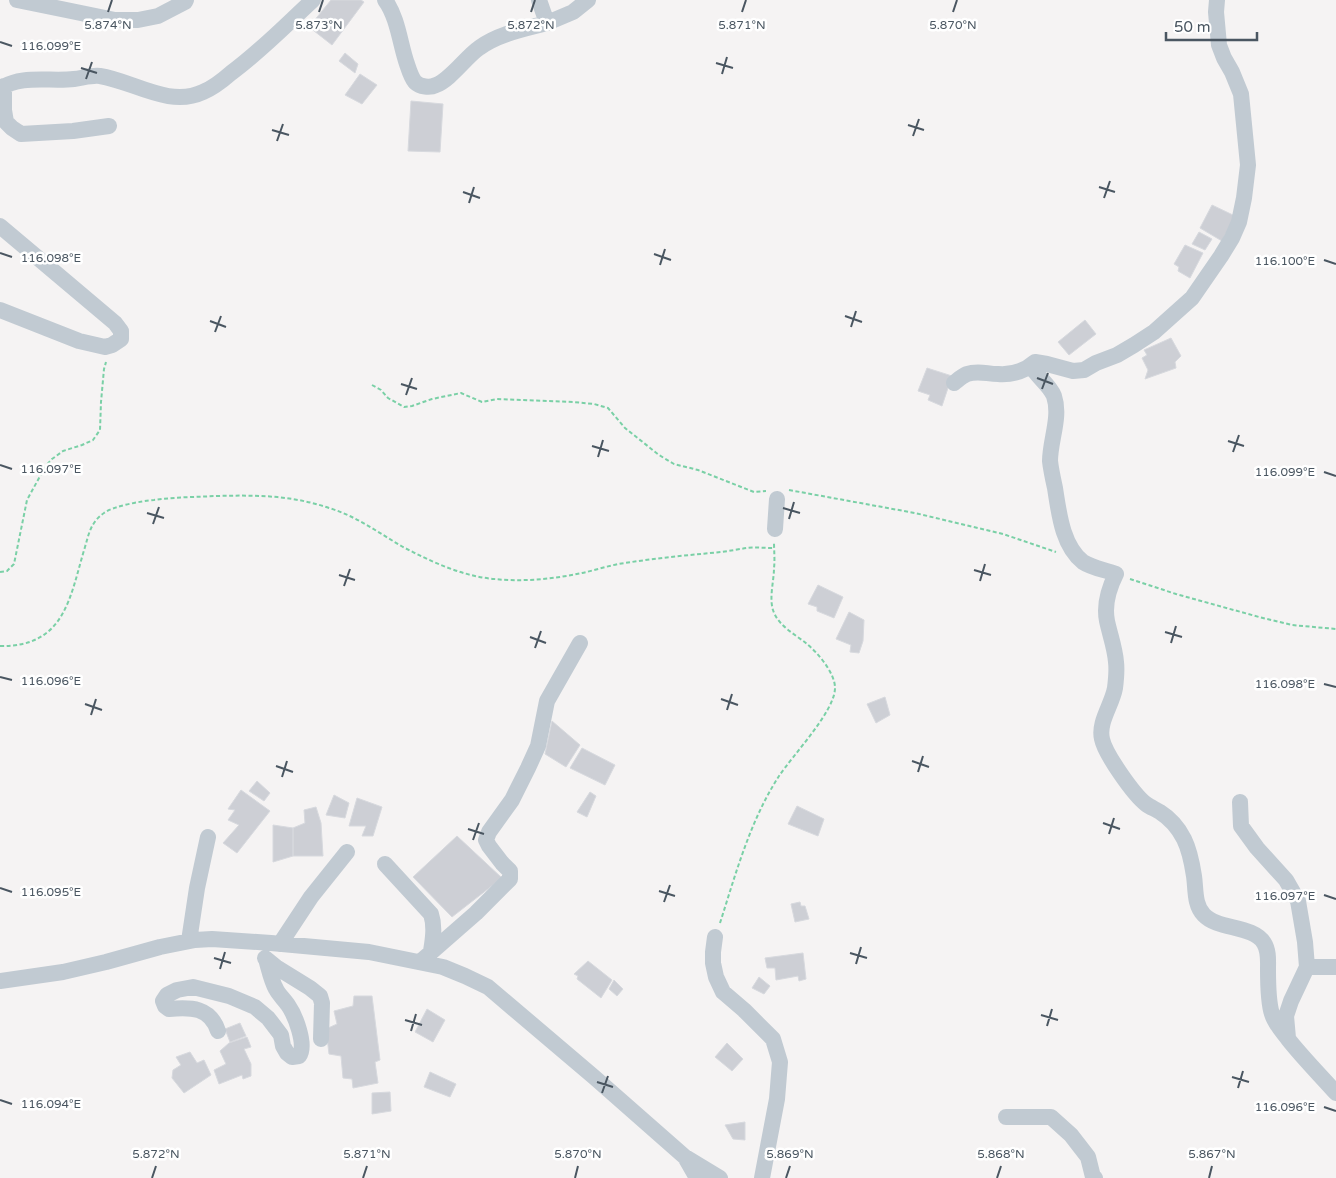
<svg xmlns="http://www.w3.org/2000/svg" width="1336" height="1178" viewBox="0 0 1336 1178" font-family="'Varela Round',sans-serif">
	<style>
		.building { fill: #cdcfd5; stroke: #d7d9de }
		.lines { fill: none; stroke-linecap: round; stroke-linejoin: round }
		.path { stroke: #7ad0a6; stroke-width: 2; stroke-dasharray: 4 2.5; stroke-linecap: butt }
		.minor { stroke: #c1cad2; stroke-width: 16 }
		.ticks { fill: none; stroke: #4a5661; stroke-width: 2 }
		.ticks-label { font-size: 12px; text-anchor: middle; fill: #4a5661; stroke: #fff; stroke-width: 5; stroke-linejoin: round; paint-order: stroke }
	</style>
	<rect width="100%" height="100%" fill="#f5f3f3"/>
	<path class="building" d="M331,0H361L364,2L332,45L309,27Z
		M345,53L358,64L355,73L339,61Z
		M360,74L377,85L362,104L345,95Z
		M411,101L443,104L440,152L408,151Z
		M1212,205L1235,216L1222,241L1200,228Z
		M1199,232L1212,239L1205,250L1192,244Z
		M1185,245L1203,253L1190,278L1178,271L1179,267L1174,264Z
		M1085,320L1096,334L1069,355L1058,342Z
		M1171,338L1181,356L1175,362L1176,368L1145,379L1148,370L1142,358L1147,355L1144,350Z
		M927,368L952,376L942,406L928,400L930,395L918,391Z
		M818,585L843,597L834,618L817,611V607L808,604Z
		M849,612L864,620L863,641L859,653L850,652L851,645L836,639Z
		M885,697L890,715L876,723L867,704Z
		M552,721L580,745L566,767L545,754Z
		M582,748L615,765L605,785L570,768Z
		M257,781L270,793L264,801L249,791Z
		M241,790L270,811L237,853L223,843L239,825L228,820L235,810L228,809Z
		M590,792L596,796L587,817L577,812Z
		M334,795L349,803L345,818L326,815Z
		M357,798L382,807L373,836H362L366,826H349Z
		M797,806L824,819L818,836L788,824Z
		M316,807L321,823L323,856H293V828L305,823L304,810Z
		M273,825L293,828V856L273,862Z
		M457,836L502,878L452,917L413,877Z
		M800,902L801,906H805L809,919L795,922L791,904Z
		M803,953L806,979L799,981L798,976L776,980L775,968H767L765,958Z
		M588,961L612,980L601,998L577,979L578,976L574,974Z
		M759,977L770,986L764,994L752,988Z
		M614,980L623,989L617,996L609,989Z
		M354,996H372L380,1060L375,1062L378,1083L353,1088L352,1079L343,1078L341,1056L329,1054L326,1029L337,1024L334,1011L353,1006Z
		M427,1009L445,1020L433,1042L415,1032Z
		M240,1023L246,1036L230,1042L225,1029Z
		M247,1037L251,1047L244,1049L251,1064V1076L243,1079L242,1075L219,1084L214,1070L226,1064L220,1051L229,1043Z
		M727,1043L743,1059L732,1071L715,1057Z
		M190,1052L197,1063L204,1060L211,1075L184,1093L172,1078L173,1070L181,1065L176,1057Z
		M430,1072L456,1084L450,1097L424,1087Z
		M390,1092L391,1111L372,1114V1093Z
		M745,1122V1140L733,1139L725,1125Z"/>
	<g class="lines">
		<path class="path" d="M372,385L381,390L388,398L404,407L412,406L432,399L461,393L482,402L497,399L573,402L594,404L608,408L625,428L659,455L674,464L698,470L754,492L766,491
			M789,490L915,513L1003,534L1056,552
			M0,572L7,571L14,564L27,500L45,467L52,459L63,451L82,445L93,440L100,430L101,402L104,369L106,362
			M1130,579L1176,594L1259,617L1292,625L1336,629
			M0,646C66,647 70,596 85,547C89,533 91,522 104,513C113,506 142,501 154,500C175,497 196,497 216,496C256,495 291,495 329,508C356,516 379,533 403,547C432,562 462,576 494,579C523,582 554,579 582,573C596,570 610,565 625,563C657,558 689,555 721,552C730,551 739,549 747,548C756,547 765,548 774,548
			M720,923C736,873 750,821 779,776C793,755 835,711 835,688C835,673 818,653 807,644C795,634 778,626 773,610C769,597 774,581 774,568C775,560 774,551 774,542"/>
		<path class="minor" d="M17,0L115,20H138L158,16L185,2L186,0
			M385,0C398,18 400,44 407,64C409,70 411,77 415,82C420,87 430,88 436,85C450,80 466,57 479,48C498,34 524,29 547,23
			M539,0L547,23L573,12L588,0
			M4,86V110L6,122L12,128L21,134L73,131L109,126
			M0,89C21,74 50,82 74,79C83,78 91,75 100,76C133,81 169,108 203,92C213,88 223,80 231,73C261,51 286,25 313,0
			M0,226L115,323L121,331V339L112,345L105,347L79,341L0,310
			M1031,366C1037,377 1049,384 1054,396C1061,417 1050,440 1050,461C1051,470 1053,479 1055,488C1059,513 1062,545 1083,562C1092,568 1106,570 1116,574C1109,588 1104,606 1107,621C1110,635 1115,648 1116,662C1117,670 1116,680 1115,688C1112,705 1098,722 1102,739C1105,754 1134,795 1146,804C1150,807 1155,809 1160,812C1171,819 1178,827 1184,839C1190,851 1192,863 1194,876C1196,889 1194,905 1204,915C1218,930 1253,925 1264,943C1269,951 1268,961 1268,969C1268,982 1268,1002 1272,1014C1275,1024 1282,1031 1288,1039C1303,1058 1320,1075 1336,1093
			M954,383C958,380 962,376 967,374C978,370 987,374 998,374C1012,375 1025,371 1035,362L1047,364L1073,371L1084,370L1096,363L1117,355L1134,345L1154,332L1192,298L1221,256L1232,238L1239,222L1244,198L1248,165L1241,94L1232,72L1224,58L1219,45L1216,12L1217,0
			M775,529L777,499
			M1240,802L1241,826L1257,848L1286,880L1298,901L1305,942L1307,967L1291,1001L1286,1016L1288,1038
			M385,864L431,914C435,926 433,939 431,951
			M715,937L713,952V963L716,977L723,992L744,1010L773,1039L780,1062L777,1099L762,1178
			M189,941L197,888L208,837
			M280,944L311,897L347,852
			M265,958L276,967L310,988L320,996L322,1003L321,1039
			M420,962L476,913L510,879V871L502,863L489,846L486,840L489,832L512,800L528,768L538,746L547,701L580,643
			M1307,967H1336
			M0,981L63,972L106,962L160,947L195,940L212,939L271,943L369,952L443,967L465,976L488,987L594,1077L685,1157L697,1178
			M218,1031C210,1007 191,1007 169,1009L165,1006L163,1001L167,995L177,990L193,987L229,996L255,1007L268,1018L281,1035L283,1046L287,1053L292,1057L299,1056C307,1045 295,1015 288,1005C284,999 279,995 276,989C271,980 269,969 266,959
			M1006,1117H1051L1071,1135L1088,1157L1093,1177L1095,1178
			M687,1158L720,1178"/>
	</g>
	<path class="ticks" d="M108,12L112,0M319,12L323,0M531,12L535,0M742,12L746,0M953,12L957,0M0,42L12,46M716,63L733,68M81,68L97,73M722,74L727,57M86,79L92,62M908,125L924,130M272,130L289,135M913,136L919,119M277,141L283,124M1099,187L1115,192M463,192L480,198M1104,198L1110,181M469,203L474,187M0,253L12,257M654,254L671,260M1324,260L1336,264M660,265L665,249M845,316L862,322M210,321L226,327M851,327L856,311M215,332L221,316M1037,378L1053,384M401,384L417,389M1042,389L1048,373M406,395L412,378M1228,441L1244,446M592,446L609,451M1233,452L1239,435M598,457L603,440M0,465L12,469M1324,472L1336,476M783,508L800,513M147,513L164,518M789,519L794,502M153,524L159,507M974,570L991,575M339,575L355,580M980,581L985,564M344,586L350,569M1165,632L1182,637M530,637L546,643M1171,643L1176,626M535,648L541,631M0,677L12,680M1324,684L1336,687M721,699L738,705M85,704L102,710M727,710L732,694M91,715L96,699M912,761L929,767M276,766L293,772M918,772L923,756M282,777L287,761M1103,823L1120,829M468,829L484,834M1109,834L1114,818M473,840L479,823M0,888L12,892M659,891L675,896M1324,895L1336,899M664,902L670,885M850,953L867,958M214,958L231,963M856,964L861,947M220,969L225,952M1041,1015L1058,1020M405,1020L422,1025M1047,1026L1052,1009M411,1031L416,1014M1232,1077L1249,1082M597,1082L613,1087M1238,1088L1243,1071M602,1093L608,1076M0,1100L12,1104M1324,1107L1336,1111M152,1178L156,1166M363,1178L367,1166M575,1178L578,1166M786,1178L790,1166M997,1178L1001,1166M1209,1178L1212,1166"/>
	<g class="ticks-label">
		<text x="108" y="29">5.874°N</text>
		<text x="319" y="29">5.873°N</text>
		<text x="531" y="29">5.872°N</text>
		<text x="742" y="29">5.871°N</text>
		<text x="953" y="29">5.870°N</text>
		<text x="51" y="50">116.099°E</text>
		<text x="51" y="262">116.098°E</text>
		<text x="1285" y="265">116.100°E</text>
		<text x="51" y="473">116.097°E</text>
		<text x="1285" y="476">116.099°E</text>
		<text x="51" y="685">116.096°E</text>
		<text x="1285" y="688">116.098°E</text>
		<text x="51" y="896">116.095°E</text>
		<text x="1285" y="900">116.097°E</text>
		<text x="51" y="1108">116.094°E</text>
		<text x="1285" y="1111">116.096°E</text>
		<text x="156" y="1158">5.872°N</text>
		<text x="367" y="1158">5.871°N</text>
		<text x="578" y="1158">5.870°N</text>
		<text x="1001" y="1158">5.868°N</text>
		<text x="1212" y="1158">5.867°N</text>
		<text x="790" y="1158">5.869°N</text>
	</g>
	<path d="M1166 32v8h91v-8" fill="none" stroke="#4a5661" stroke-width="2.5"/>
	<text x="1174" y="32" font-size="15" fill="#4a5661" stroke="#ffffff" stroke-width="4" paint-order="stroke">50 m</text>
</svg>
